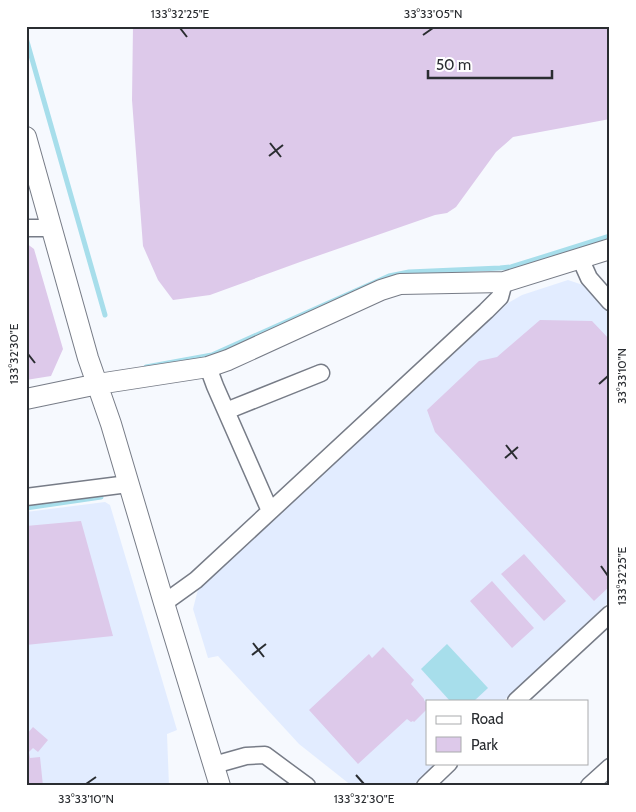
<svg xmlns="http://www.w3.org/2000/svg" width="636" height="812" viewBox="0 0 636 812" font-family="Cabin,sans-serif">
	<style>
		.built { fill: #e2ecff }
		.green { fill: #ddc9ea }
		.water { fill: #a7deeb }
		.lines { fill: none; stroke-linecap: round; stroke-linejoin: round }
		.stream { stroke: #a7deeb; stroke-width: 5 }
		.minor-casing { stroke: #777c87; stroke-width: 19 }
		.tertiary-casing { stroke: #777c87; stroke-width: 22 }
		.minor { stroke: #fff; stroke-width: 16 }
		.tertiary { stroke: #fff; stroke-width: 20 }
		.ticks { fill: none; stroke: #2a2d31; stroke-width: 2 }
		.neatline { fill: none; stroke: #2a2d31; stroke-width: 2 }
		.ticks-label { font-size: 12px; text-anchor: middle; fill: #2a2d31 }
	</style>
	<rect width="100%" height="100%" fill="#f6f9fe"/>
	<path class="built" d="M568,280L583,285L610,314V601L503,701H427V763H436L412,786H352L299,744L218,656L208,658L193,609L198,589L508,303L522,295Z
		M105,502L110,505L177,730L167,734L169,786H26V512Z"/>
	<path class="green" d="M133,26H610V119L513,137L496,152L456,207L447,213L435,215L300,262L210,295L173,300L158,280L143,246L132,100Z
		M26,243L34,249L63,349L51,376L26,380Z
		M540,320L592,321L610,340V586L594,601L435,432L427,410L479,361L497,357Z
		M81,521L113,636L26,645V526Z
		M524,554L566,601L544,621L501,574Z
		M492,581L534,628L512,648L470,601Z
		M383,647L414,680L411,684L424,699V700L427,704V709L414,722L413,721L411,722L407,719L358,764L309,710L369,654L372,658Z
		M33,727L48,740L38,752L33,748L29,752L30,758L40,757L43,786H26V735Z"/>
	<path class="water" d="M447,644L488,688L474,701H450L421,669Z"/>
	<g class="lines">
		<path class="stream" d="M26,38L105,315
			M146,367L212,355L389,276L409,272L500,268L511,267L610,236
			M26,508L101,497"/>
		<defs>
			<path id="minor" d="M26,228H52
				M580,258L589,278L610,302
				M208,367L215,386L270,511
				M226,411L321,373
				M26,497L128,484
				M164,603L196,580L486,311L500,297L504,282
				M516,701L610,614
				M214,765L246,756L265,755L307,786
				M425,786L449,763
				M589,786L610,767"/>
			<path id="tertiary" d="M26,137L88,358L111,424L164,603L220,786
				M26,399L98,384L208,367L228,360L381,290L400,284L504,282L610,249"/>
		</defs>
		<use href="#minor" class="minor-casing"/>
		<use href="#tertiary" class="tertiary-casing"/>
		<use href="#minor" class="minor"/>
		<use href="#tertiary" class="tertiary"/>
	</g>
	<path class="ticks" d="M180,28L187,37M423,35L433,28M270,143L281,157M269,156L283,145M28,354L35,363M599,384L608,376M506,445L517,459M505,458L518,447M601,566L608,576M253,643L264,657M252,655L266,644M356,775L364,784M86,784L96,777"/>
	<rect width="636" height="812" fill="none" stroke="#ffffff" stroke-width="55"/>
	<rect x="426" y="700" width="162" height="65" fill="#ffffff" stroke="#aaabad"/>
	<rect x="436" y="716" width="25" height="8" fill="#ffffff" stroke="#aaabad"/>
	<text x="471" y="724" font-size="15" fill="#2a2d31">Road</text>
	<rect x="436" y="737" width="25" height="15" fill="#ddc9ea" stroke="#aaabad"/>
	<text x="471" y="750" font-size="15" fill="#2a2d31">Park</text>
	<path d="M428 70v8h124v-8" fill="none" stroke="#2a2d31" stroke-width="2.5"/>
	<text x="436" y="70" font-size="15" fill="#2a2d31" stroke="#ffffff" stroke-width="4" paint-order="stroke">50 m</text>
	<rect x="28" y="28" width="580" height="756" class="neatline"/>
	<g class="ticks-label">
		<text x="180" y="18">133°32'25"E</text>
		<text x="433" y="18">33°33'05"N</text>
		<text transform="translate(14 354) rotate(-90)" y="4">133°32'30"E</text>
		<text transform="translate(622 376) rotate(-90)" y="4">33°33'10"N</text>
		<text transform="translate(622 576) rotate(-90)" y="4">133°32'25"E</text>
		<text x="86" y="803">33°33'10"N</text>
		<text x="364" y="803">133°32'30"E</text>
	</g>
</svg>
